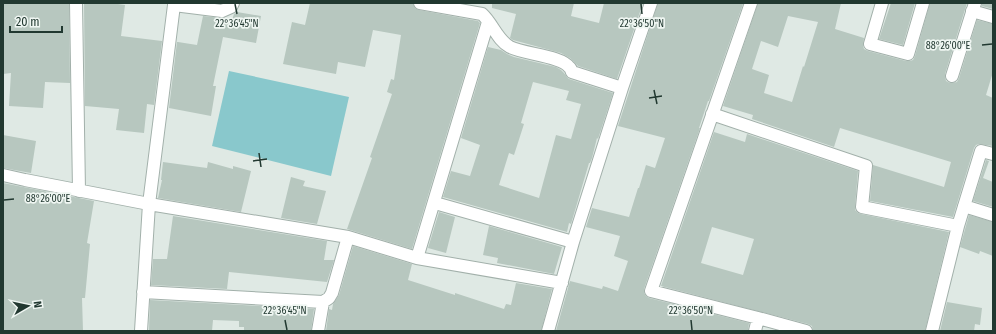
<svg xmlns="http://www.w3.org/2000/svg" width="996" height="334" viewBox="0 0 996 334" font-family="'Fira Sans Condensed',sans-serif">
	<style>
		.water { fill: #89c8cc }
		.building { fill: #b7c7bf; fill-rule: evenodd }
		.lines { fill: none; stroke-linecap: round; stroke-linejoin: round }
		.minor-casing { stroke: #a2b0aa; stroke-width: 14 }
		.minor { stroke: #fff; stroke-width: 12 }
		.ticks { fill: none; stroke: #213830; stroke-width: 1.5 }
		.ticks-label { font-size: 10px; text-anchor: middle; fill: #213830; stroke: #eff6f2; stroke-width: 3.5; stroke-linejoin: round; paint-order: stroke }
	</style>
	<rect width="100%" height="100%" fill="#dfe9e4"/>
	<path class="water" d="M229,71L349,97L331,176L212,146Z"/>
	<path class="building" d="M3,3H69L70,83L45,82L43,108L9,106L11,73L3,74Z
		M84,3H111L125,5L121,36L162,41L154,105L147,104L144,133L116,130L119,109L85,106Z
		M310,3H413L415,8L419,10L478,21L480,23L412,249L347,229L372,158L370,157L392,94L387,92L391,79L394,80L401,35L373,30L365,67L338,62L336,74L283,64L292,22L305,25Z
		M492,3H574L571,16L599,23L604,3H643L617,79L578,66L570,58L561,53L513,40L510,38L516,14L492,8Z
		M658,3H739L743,4L709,101H708L699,128H700L644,289V293L646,296L649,298L749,323L748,331H556L570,281L602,289L603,286L618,291L628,261L614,256L620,236L586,227L592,208L629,217L638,188H639L646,165L655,168L665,138L618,126Z
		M758,3H841L835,29L864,38L863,46L864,49L868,51L906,61H910L913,60L915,56L930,3H967L945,74V77L946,81L950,83H953L957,82L959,78L977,20L993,24V72L986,95L993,98V146L979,144L976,145L974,148L953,217L870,201L873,165L944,187L951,162L840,128L834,147L752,119L753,115L723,106ZM788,16L818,22L804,67L803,66L792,102L764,93L769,75L752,69L761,41L778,47Z
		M891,3H915L903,45L879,39Z
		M982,3H993V9L982,6Z
		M237,12L261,16L256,43L223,37L213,86H216L211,116L169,108L177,42H178L197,45L203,16L221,18H225L232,20L234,14Z
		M488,47L501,50L507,54L514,57L556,67L561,70L564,73L567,77L569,79L613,93L598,139L597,138L592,158L590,163H589L571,224L569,223L567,232L443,197L451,171L470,176L480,145L461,138ZM533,82L569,91L566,100L581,104L571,139L556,135L539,198L499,185L509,153L514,155L524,124L521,123Z
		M714,132L745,142L747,134L858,171L855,206V210L858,213L861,214L949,232L925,331H813L812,326L808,324L661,286ZM712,227L754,239L743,275L701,263Z
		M3,135L36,141L31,173L3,168Z
		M986,160L989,161L983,178L993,182V207L973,201Z
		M163,162L207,168L208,162L233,169V166L251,171L241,212L158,198L162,180H161Z
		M291,177L305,181L303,186L326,191L317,224L281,218Z
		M3,183L94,201L87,243L90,244L85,298H82L83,331H3Z
		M439,212L455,217L446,253L428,248Z
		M969,215L993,222V256L980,251L979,254L960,247Z
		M173,216L327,241L324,260H334L327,282L229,272L227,289L151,285L153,259H167Z
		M489,226L562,247L554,274L497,263L498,258L483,255Z
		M353,246L412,264L408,280L455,295V293L504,309L506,304L511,305L516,283L552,289L541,331H326L329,309L332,310L333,304L339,295Z
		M150,300L314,309L311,331H244V327H239V321L213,320L212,331H149Z
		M947,302L982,308L980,325L975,324L974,331H940Z"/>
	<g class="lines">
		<defs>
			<path id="minor" d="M76,3L79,191
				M420,3L482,14C493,24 497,40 510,47C524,54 562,56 569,67C571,68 571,70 572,72L622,88
				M751,3L651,291L758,318L806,331
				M882,3L870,44L908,54L923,3
				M972,11L993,17
				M952,76L975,3
				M712,114L866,166L862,207L958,226
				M3,175L25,180L149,204L348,237L417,258L562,283
				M435,203L573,242
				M964,206L993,215
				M417,258L488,22
				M143,292L323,302L329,298L332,293L348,237
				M141,331L149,204L174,5L222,11L231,7L233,3
				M318,331L323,302
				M548,331L573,242L622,88L651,3
				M755,331L758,318
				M932,331L958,226L981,151L993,154"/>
		</defs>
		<use href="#minor" class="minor-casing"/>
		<use href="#minor" class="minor"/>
	</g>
	<path class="ticks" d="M235,4L237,14M641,4L642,14M982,45L992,44M654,90L657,104M649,98L662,96M259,153L261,167M253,161L267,159M4,200L14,199M285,320L287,330M691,320L692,330"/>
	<g class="ticks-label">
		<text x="237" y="27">22°36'45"N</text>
		<text x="642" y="27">22°36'50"N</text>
		<text x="948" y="49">88°26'00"E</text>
		<text x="48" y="202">88°26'00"E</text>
		<text x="285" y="314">22°36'45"N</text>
		<text x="691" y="314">22°36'50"N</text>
	</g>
	<rect width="996" height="334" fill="none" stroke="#213830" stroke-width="8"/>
	<g transform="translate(28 306) rotate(81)" stroke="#eff6f2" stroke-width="3" paint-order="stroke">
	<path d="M0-3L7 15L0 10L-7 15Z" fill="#213830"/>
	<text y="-6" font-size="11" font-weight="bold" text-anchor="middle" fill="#213830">N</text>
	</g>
	<path d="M10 26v6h52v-6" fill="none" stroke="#213830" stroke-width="2"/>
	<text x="16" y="26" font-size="12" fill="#213830" stroke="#eff6f2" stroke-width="3" paint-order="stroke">20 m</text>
</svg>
